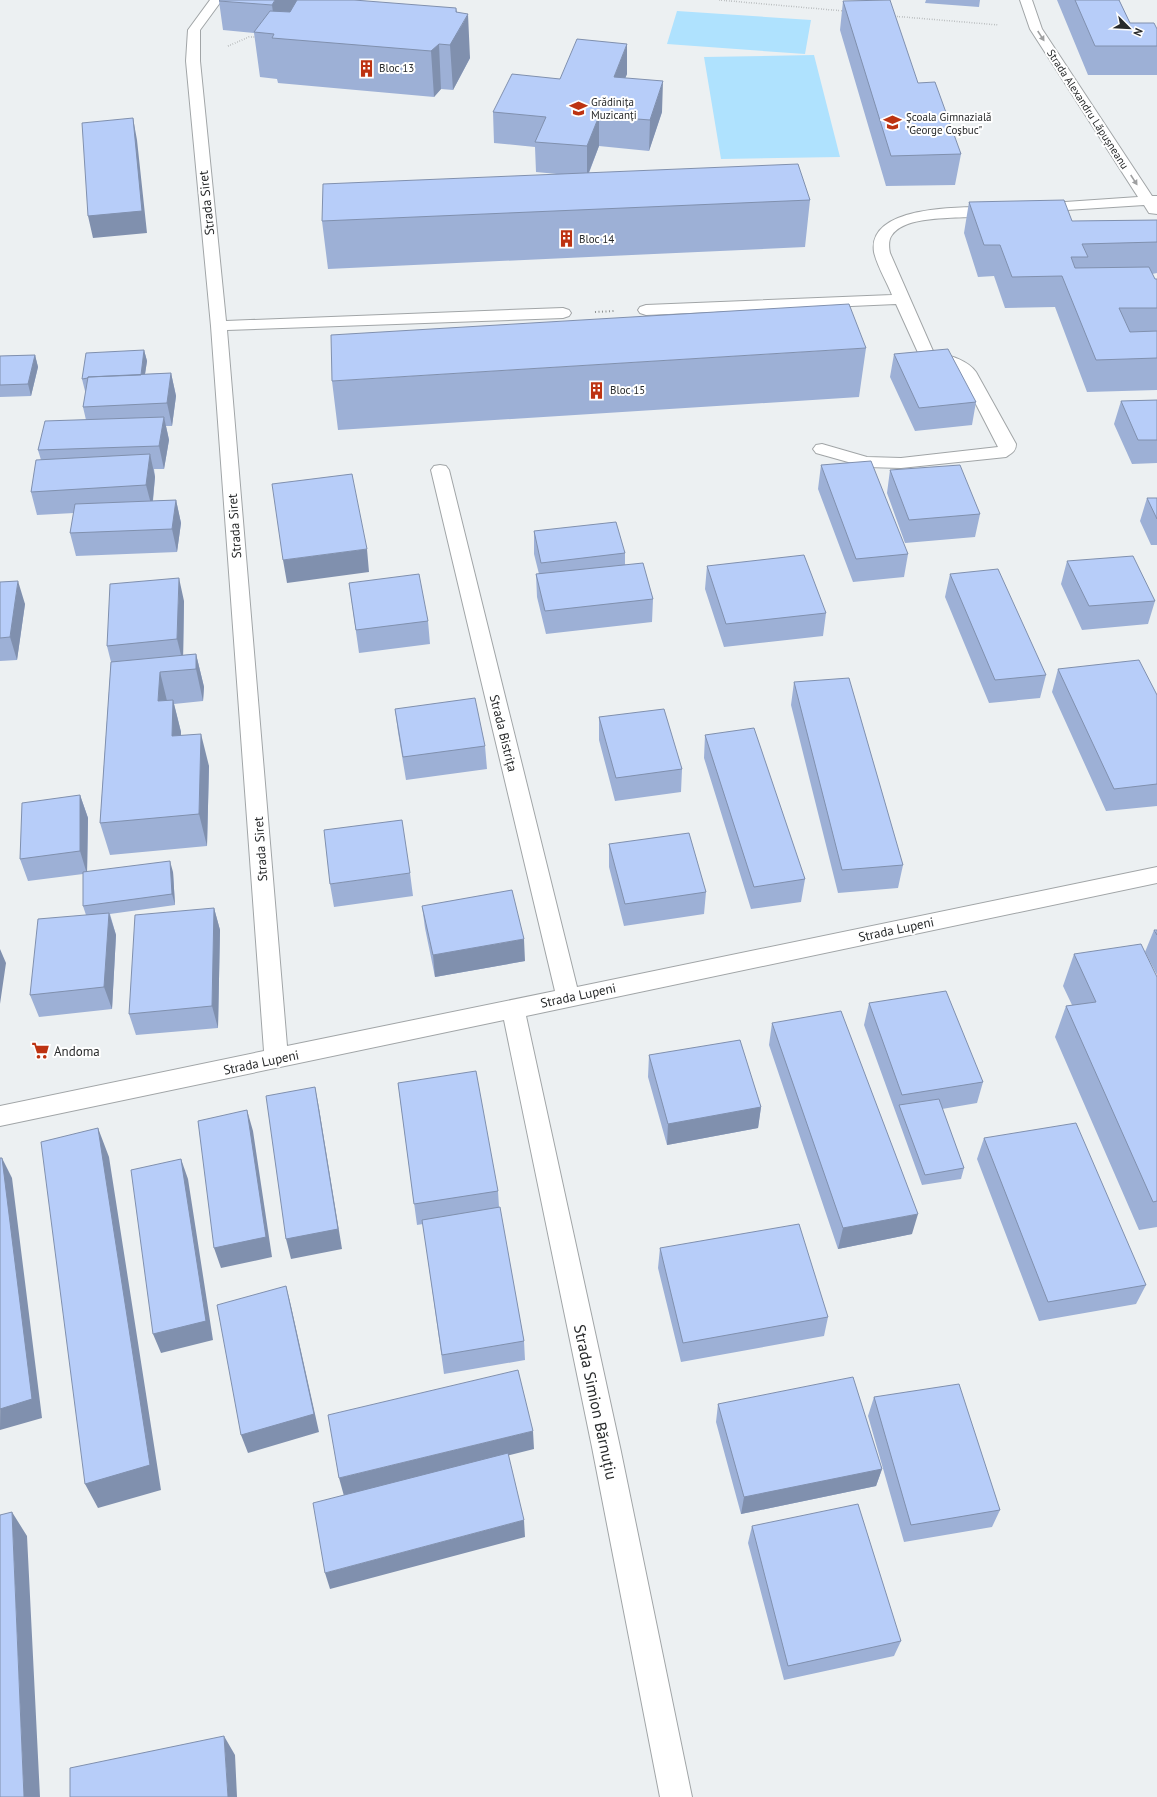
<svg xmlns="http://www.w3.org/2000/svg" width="1157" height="1797" viewBox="0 0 1157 1797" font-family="'PT Sans',sans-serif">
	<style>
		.green { fill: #afe2fe }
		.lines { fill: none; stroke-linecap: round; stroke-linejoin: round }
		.minor-casing { stroke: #a1a5a7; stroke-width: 2 }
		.path-far1 { stroke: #8e9192; stroke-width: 1.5; stroke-dasharray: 0.5 2; stroke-linecap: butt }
		.path { stroke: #8e9192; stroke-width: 2; stroke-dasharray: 1 2.5; stroke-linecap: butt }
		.minor { fill: #fff; fill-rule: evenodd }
		.wall { fill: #9db0d6 }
		.shaded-wall { fill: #8090ae }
		.building { fill: #b7cdf9; stroke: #8090ae }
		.oneway { fill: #9e9fa0 }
		.labels { text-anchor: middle; stroke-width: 4; stroke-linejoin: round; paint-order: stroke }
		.far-poi-label { font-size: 11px; fill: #282a2b; stroke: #fff; text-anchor: start }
		.far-street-label { font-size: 11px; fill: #282a2b; stroke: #fff }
		.street-label { font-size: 13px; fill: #282a2b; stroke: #fff }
		.poi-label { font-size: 13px; fill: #282a2b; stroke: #fff; text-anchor: start }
		.near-street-label { font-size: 16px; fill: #282a2b; stroke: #fff }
	</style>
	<rect width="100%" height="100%" fill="#ecf0f2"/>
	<path class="green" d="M677,11L811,20L805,54L667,44Z
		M814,55L840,157L721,159L704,57Z"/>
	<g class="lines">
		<defs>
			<path id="minor" d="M210,0H222L200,30V61L226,321L563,308L569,310L571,313L569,316L563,318L227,330L287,1046L555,991L431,470L434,466L440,465L446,466L449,470L577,987L1157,867V883L526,1016L620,1447L692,1797H660L592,1447L504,1020L0,1126V1106L264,1051L211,326L186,61L188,30Z
				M1020,0H1032L1042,29L1152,196H1157V214L1149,213L1144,205L1036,212L1031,211L1029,208L1031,205L1036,204L1138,197L1030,29Z
				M996,207L1001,208L1003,211L1001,214C975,221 909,211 892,235C888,240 889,248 890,253L933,351C947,355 967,359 976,372L1016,444C1016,451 1012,453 1006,457L901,468L866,467L816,453L813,449L816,445L822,444L867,457L901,458L998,447L961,375L943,363L920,357L896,304L646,315L640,313L638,310L640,307L646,305L892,295C887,282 877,266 874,252C867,204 966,207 996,207Z"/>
		</defs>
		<use href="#minor" class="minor-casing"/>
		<path class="path-far1" d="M719,0L844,11
			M892,16L999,25
			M228,46L249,37H257"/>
		<path class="path" d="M595,312L614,311"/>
		<use href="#minor" class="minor"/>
	</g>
	<path class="wall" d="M926,0H980L979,7L925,3Z
		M1057,0H1119L1130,23L1157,29V75H1088Z
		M219,1L456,8L457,12L470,58L453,90L441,89L434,97L278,83L277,79L260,77L254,33L223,30Z
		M843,1L918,83L961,154L955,185L886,186L840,30Z
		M627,74L625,78L662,112L649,151L599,146L589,173L810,200L805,247L328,269L322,221L557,174L536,172L535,147L494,143L493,112L560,79Z
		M969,202L1072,221L1157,220V273L1152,274L1155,279H1157V390L1087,392L1055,307L1005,308L994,276L978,277L964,233Z
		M866,348L859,397L338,430L332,381Z
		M144,350L147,361L145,374L171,373L176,396L172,426H166L169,440L164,469H154L155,477L153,501L176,500L181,523L177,552L76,556L70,533L74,513L37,515L31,492L41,460L38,450L86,420L83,407L86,391H85L82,379Z
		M894,354L976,402L972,425L915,431L890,377Z
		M35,355L38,367L31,396L0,397V356Z
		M1157,400V463L1132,464L1114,424L1121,401Z
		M821,465L908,554L904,577L853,582L818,489Z
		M890,470L980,514L975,537L905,543L887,493Z
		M1147,498H1157V545H1151L1140,521Z
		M534,531L625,553V564L653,599L652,622L546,634L537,597L536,574H539L534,554Z
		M1067,561L1155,601L1148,624L1082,630L1061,584Z
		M707,566L826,613L823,636L724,647L705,589Z
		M950,574L1046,675L1040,698L989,703L945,597Z
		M0,582L25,604L17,660L0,661Z
		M349,583L428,621L430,644L359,653Z
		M184,601L183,655L196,654L204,687L203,701L174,704L181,732V736L209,766L207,846L110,855L100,823L111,662L107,646Z
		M1058,669L1157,695V806L1106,811L1052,692Z
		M794,682L903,865L898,888L838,893L791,705Z
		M395,709L485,746L487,769L406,780L398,732Z
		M599,717L682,769L681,792L615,801L599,740Z
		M705,735L805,879L801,902L751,909L704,758Z
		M80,795L88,818L87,872H173L175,905L110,914L116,935L112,1009L39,1017L30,995L86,915L83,906V874L28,881L20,859Z
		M609,844L706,892L704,914L624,926L609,867Z
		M410,873L413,896L334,907L330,884Z
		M422,906L525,961L435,977L425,928Z
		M214,908L220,930L218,1028L136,1035L129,1014Z
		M1154,930H1157V975L1145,952Z
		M1074,954L1157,977V1227L1139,1230L1055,1037L1066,1006L1072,1005L1063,986Z
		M869,1003L983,1082L977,1103L942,1109L964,1168L961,1179L922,1185L864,1025Z
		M772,1023L912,1234L838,1249L769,1045Z
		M649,1055L761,1107L758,1128L667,1145L648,1077Z
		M398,1083L498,1191L499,1207L524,1341L525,1360L444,1374L423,1224L417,1225Z
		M984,1138L1146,1285L1136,1304L1039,1321L977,1159Z
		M660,1248L828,1317L824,1336L681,1362L658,1268Z
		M874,1397L1000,1510L992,1527L904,1542L868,1416Z
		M718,1404L882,1469L876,1486L741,1514L716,1422Z
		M752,1526L901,1641L894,1656L784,1680L748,1543Z"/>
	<path class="shaded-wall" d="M275,0H298L276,35L272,5Z
		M456,8L458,32L468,14L470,58L453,90L450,45Z
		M439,44L441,89L434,97L431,51Z
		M627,44V74L613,107L614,77Z
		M663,81L662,112L649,151L650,120Z
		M599,116V146L587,177V146Z
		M133,118L137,140L147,233L93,238L88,216Z
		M144,350L147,361L143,387L141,376Z
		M35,355L38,367L31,396L28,384Z
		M171,373L176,396L172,426L167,403Z
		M164,417L169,440L164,469L159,446Z
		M150,454L155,477L152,508L146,485Z
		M176,500L181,523L177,552L172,529Z
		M367,549L369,572L287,583L283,560Z
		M179,578L184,601L183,663L177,639Z
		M18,581L25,604L17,660L10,637Z
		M196,654L204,687L203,701L196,669Z
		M160,672L168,705L158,701Z
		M173,700L181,732L180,769L172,736Z
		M201,734L209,766L207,846L199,814Z
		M80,795L88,818L87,874L80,851Z
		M170,861L173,872L175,905L172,894Z
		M214,908L220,930L218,1028L212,1006Z
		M109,913L116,935L112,1009L104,987Z
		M524,939L525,961L435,977L433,955Z
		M0,949L6,963L0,1004Z
		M315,1087L319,1108L342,1249L291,1259L286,1239Z
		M761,1107L758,1128L667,1145L668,1124Z
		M247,1110L253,1131L272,1257L221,1268L214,1248Z
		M98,1128L109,1157L161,1490L98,1508L85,1484Z
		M2,1158L12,1178L42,1418L0,1430Z
		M181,1159L188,1179L213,1340L161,1353L153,1334Z
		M918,1214L912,1234L838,1249L843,1228Z
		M286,1286L291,1306L319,1432L248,1453L241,1435Z
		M533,1431L534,1449L344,1496L339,1478Z
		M882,1469L876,1486L741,1514L744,1497Z
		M12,1512L27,1536L40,1797H24Z
		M524,1520L525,1537L330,1589L325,1573Z
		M224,1736L235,1755L237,1797H228Z"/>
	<path class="building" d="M220,0H275L272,5L219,1Z
		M297,0H354L456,8V12L468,14L450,45L439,44L431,51L272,38L274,34L254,32L270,11L290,12Z
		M890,0L918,83L935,82L961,154L891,156L843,1Z
		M1075,0H1119L1130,23H1154L1157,29V46H1095Z
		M577,39L627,44L614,77L663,81L650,120L599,116L587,146L535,142L546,117L493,112L512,74L560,79Z
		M133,118L142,211L88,216L82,123Z
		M798,164L810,200L322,221L323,184Z
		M1064,200L1072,221L1157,220V242L1082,244L1088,257H1071L1075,268L1149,267L1155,279H1157V308H1119L1130,332L1157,331V358L1096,360L1062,276L1012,277L1000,245H984L969,202Z
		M849,304L866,348L332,381L331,335Z
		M948,349L976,402L919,408L894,354Z
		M144,350L141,375L88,377V378L82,379L86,353Z
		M35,355L28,384L0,385V356Z
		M171,373L167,403L83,407L88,377Z
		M1157,400V440H1138L1121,401Z
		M164,417L159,446L38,450L45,421Z
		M150,454L146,485L31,492L36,460Z
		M871,461L908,554L856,559L821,465Z
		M960,465L980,514L909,520L890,470Z
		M352,474L367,549L283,560L272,484Z
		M1147,498H1157V519Z
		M176,500L172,529L70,533L75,504Z
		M616,522L625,553L541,563L534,531Z
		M804,555L826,613L726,624L707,566Z
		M1133,556L1155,601L1089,606L1067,561Z
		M643,563L653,599L545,611L536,574Z
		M998,569L1046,675L995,680L950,574Z
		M419,574L428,621L356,630L349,583Z
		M179,578L177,639L107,646L110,584Z
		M18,581L10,637L0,638V582Z
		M196,654V669L160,672L158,701L173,700L172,736L201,734L199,814L100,823L111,662Z
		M1139,660L1157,695V784L1114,789L1058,669Z
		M849,678L903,865L842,870L794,682Z
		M475,698L485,746L403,757L395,709Z
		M664,709L682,769L616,778L599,717Z
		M754,728L805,879L754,887L705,735Z
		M80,795V851L20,859L22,803Z
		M402,820L410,873L330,884L324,830Z
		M689,833L706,892L625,904L609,844Z
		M170,861L172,894L83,906V872Z
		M512,890L524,939L433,955L422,906Z
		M214,908L212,1006L129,1014L135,915Z
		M109,913L104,987L30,995L38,919Z
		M1154,930H1157V935Z
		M1141,944L1157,977V1201L1153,1202L1066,1006L1096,1002L1074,954Z
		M946,991L983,1082L902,1095L869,1003Z
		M841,1011L918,1214L843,1228L772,1023Z
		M740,1040L761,1107L668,1124L649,1055Z
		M476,1071L498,1191L414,1204L398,1083Z
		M315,1087L338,1229L286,1239L266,1096Z
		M939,1099L964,1168L925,1175L899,1105Z
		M247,1110L266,1237L214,1248L198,1121Z
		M1076,1123L1146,1285L1048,1302L984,1138Z
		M98,1128L150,1465L85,1484L41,1142Z
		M0,1158H2L32,1399L0,1409Z
		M181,1159L206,1321L153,1334L131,1170Z
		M500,1207L524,1341L442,1355L422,1220Z
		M799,1224L828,1317L683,1343L660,1248Z
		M286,1286L314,1414L241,1435L217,1305Z
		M518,1370L533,1431L339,1478L328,1415Z
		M853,1377L882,1469L744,1497L718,1404Z
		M959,1384L1000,1510L911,1525L874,1397Z
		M508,1453L524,1520L325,1573L313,1503Z
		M858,1504L901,1641L788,1666L752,1526Z
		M12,1512L24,1797H0V1515Z
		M224,1736L228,1797H70V1768Z"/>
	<defs><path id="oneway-solid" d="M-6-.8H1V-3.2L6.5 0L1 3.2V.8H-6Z"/></defs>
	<g class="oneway">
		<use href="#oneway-solid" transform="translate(1041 36) rotate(57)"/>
		<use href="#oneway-solid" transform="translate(1134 180) rotate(57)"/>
	</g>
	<defs>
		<symbol id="building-bare" viewBox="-9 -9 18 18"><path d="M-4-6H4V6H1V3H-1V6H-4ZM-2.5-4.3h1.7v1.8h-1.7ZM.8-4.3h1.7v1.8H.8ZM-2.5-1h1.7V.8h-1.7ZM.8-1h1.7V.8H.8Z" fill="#bd3312" stroke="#fff" stroke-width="2.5" paint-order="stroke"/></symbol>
		<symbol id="school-bare" viewBox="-9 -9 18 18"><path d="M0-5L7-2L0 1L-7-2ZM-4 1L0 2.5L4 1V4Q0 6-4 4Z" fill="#bd3312" stroke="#fff" stroke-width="2.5" paint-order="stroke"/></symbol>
		<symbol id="supermarket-bare" viewBox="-9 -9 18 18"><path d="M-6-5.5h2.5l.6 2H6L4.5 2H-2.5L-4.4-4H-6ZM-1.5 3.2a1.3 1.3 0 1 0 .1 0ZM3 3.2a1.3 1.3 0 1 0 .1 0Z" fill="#bd3312" stroke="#fff" stroke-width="2.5" paint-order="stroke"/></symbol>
	</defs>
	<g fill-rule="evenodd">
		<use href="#building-bare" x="354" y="56" width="25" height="25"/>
		<use href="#school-bare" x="566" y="96" width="25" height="25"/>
		<use href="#school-bare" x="880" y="110" width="25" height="25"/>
		<use href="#building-bare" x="554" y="226" width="25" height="25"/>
		<use href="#building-bare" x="584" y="378" width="25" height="25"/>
		<use href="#supermarket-bare" x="28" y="1038" width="25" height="25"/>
	</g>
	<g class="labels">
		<g class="far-poi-label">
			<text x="379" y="72">Bloc 13</text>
			<text x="591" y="106">Grădinița<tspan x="591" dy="13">Muzicanți</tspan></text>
			<text x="906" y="121">Şcoala Gimnazială<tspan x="906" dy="13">"George Coşbuc"</tspan></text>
			<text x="579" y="243">Bloc 14</text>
			<text x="610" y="394">Bloc 15</text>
		</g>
		<g class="far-street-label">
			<text transform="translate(1088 109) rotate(57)" y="4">Strada Alexandru Lăpușneanu</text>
		</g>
		<g class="street-label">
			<text transform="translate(206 203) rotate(-96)" y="5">Strada Siret</text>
			<text transform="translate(234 526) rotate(-94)" y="5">Strada Siret</text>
			<text transform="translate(504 733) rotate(76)" y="5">Strada Bistrița</text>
			<text transform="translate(260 849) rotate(-94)" y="5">Strada Siret</text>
			<text transform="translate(896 929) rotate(-12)" y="5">Strada Lupeni</text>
			<text transform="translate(578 995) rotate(-12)" y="5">Strada Lupeni</text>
			<text transform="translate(261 1062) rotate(-12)" y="5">Strada Lupeni</text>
		</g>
		<g class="poi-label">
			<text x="54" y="1056">Andoma</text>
		</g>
		<g class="near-street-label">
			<text transform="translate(596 1402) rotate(78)" y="6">Strada Simion Bărnuțiu</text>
		</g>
	</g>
	<g transform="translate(1129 28) rotate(114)" stroke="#ffffff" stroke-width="3" paint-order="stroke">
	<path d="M0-3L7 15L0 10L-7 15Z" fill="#282a2b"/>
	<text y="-6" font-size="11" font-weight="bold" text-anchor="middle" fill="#282a2b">N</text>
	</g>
</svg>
